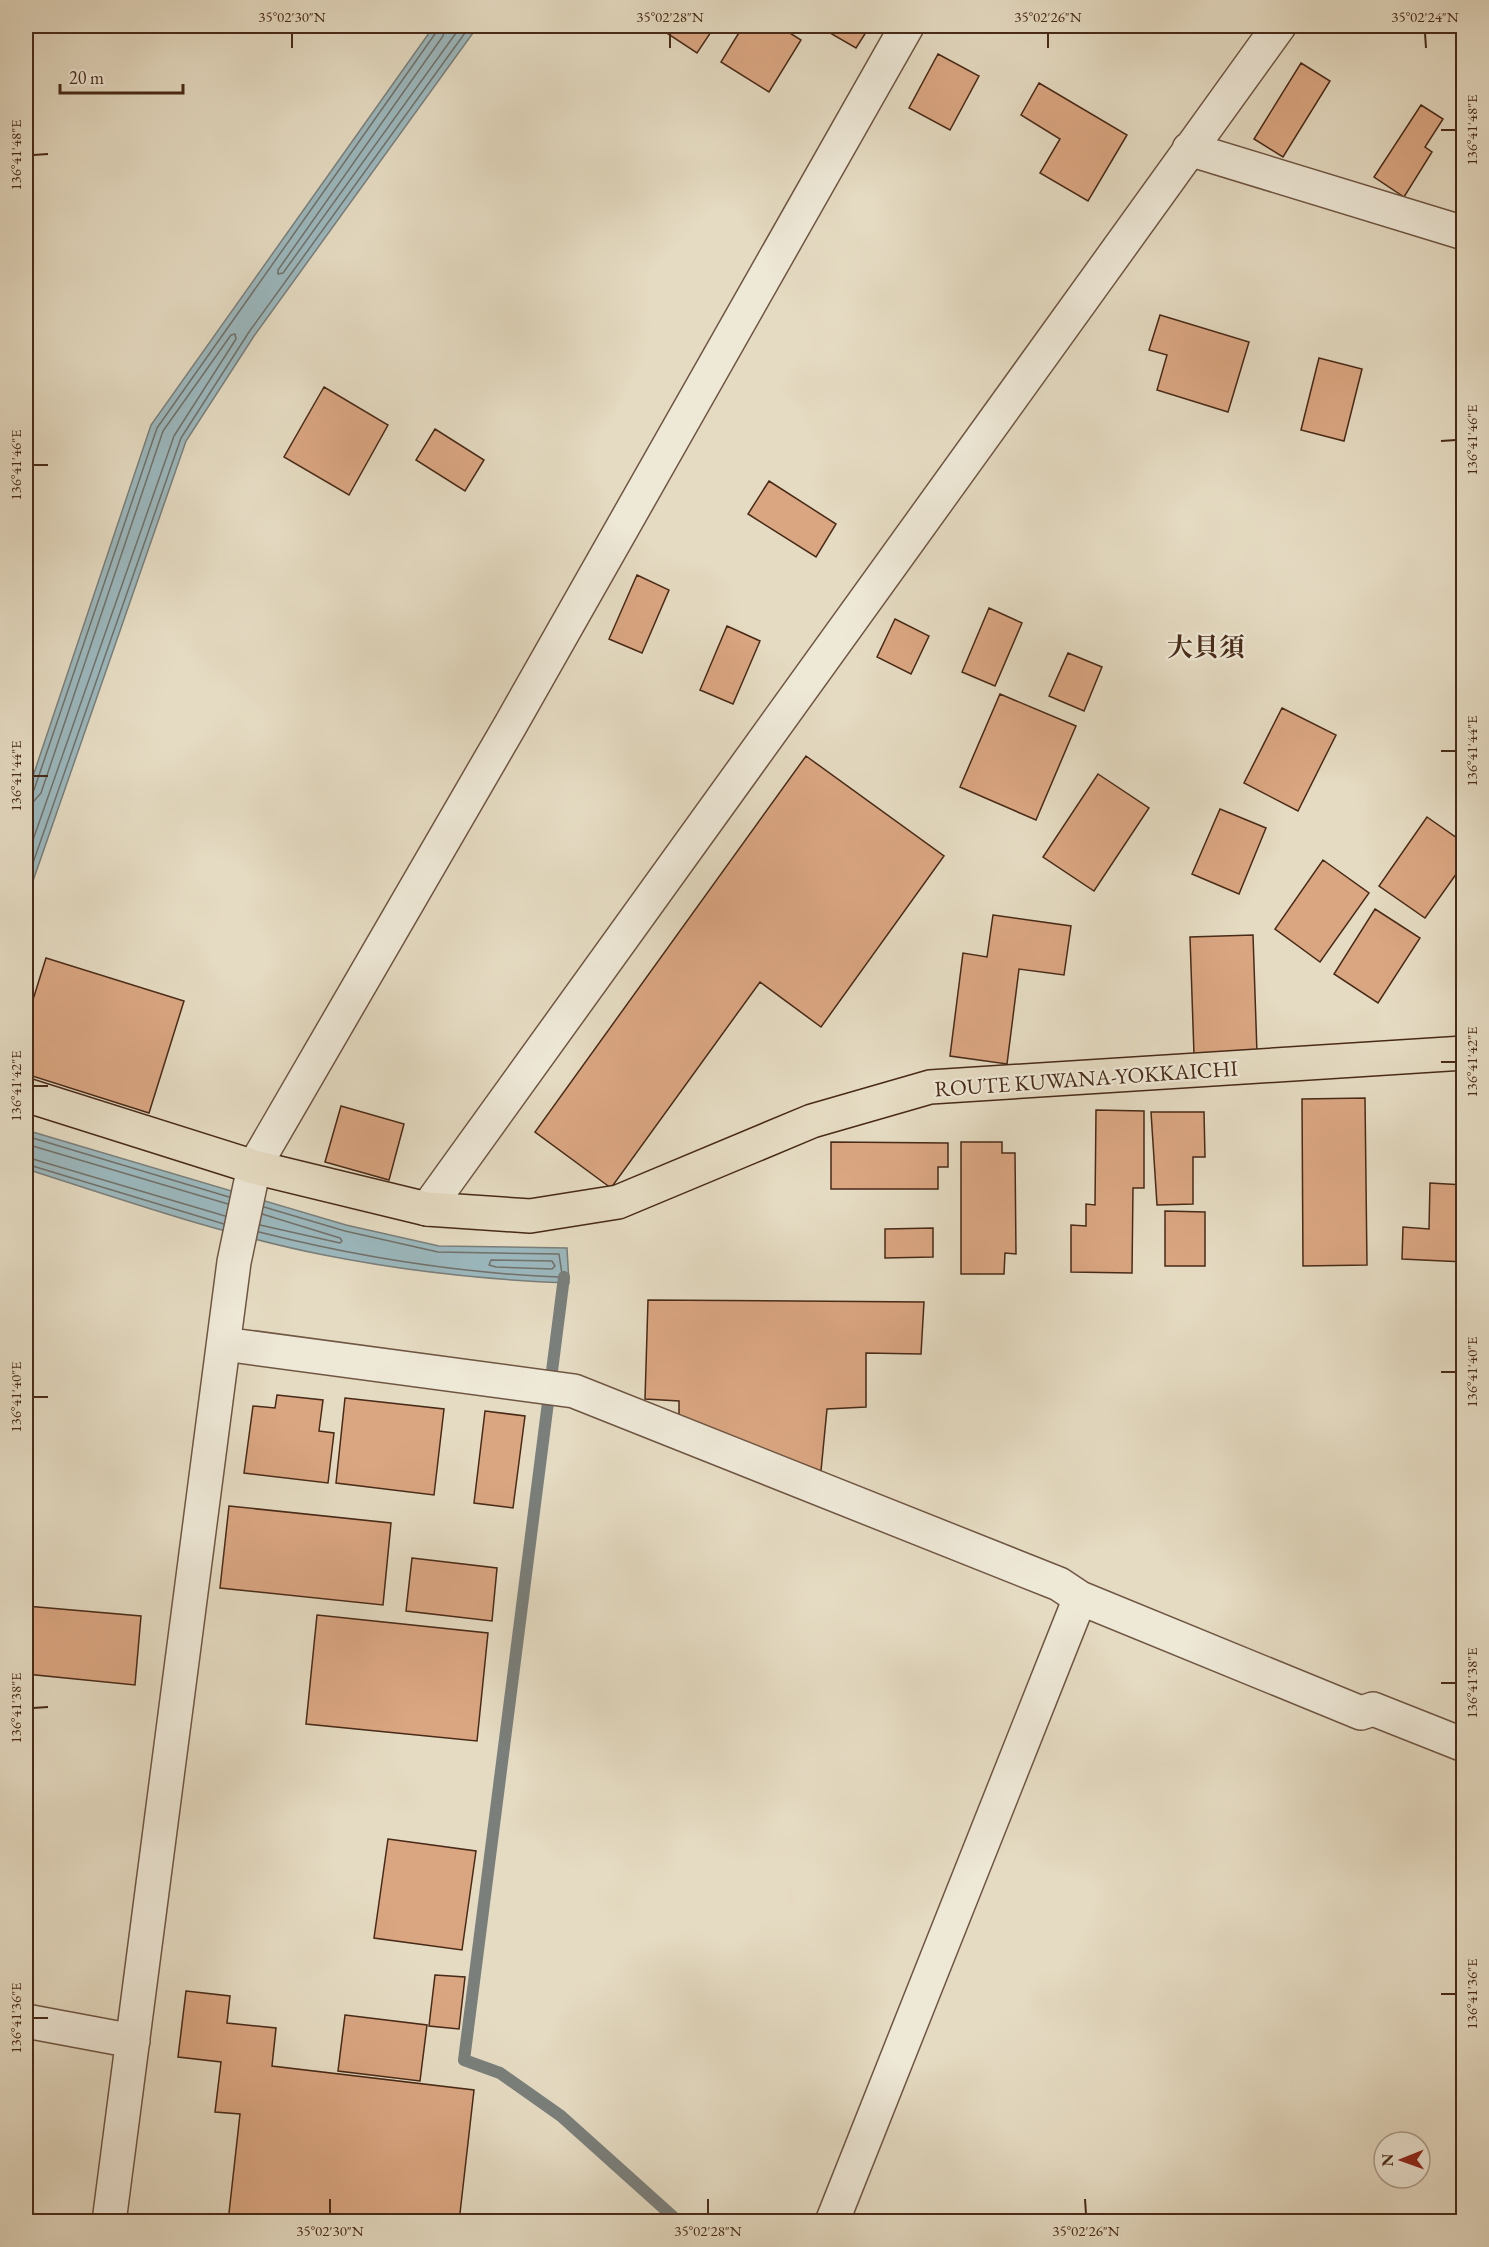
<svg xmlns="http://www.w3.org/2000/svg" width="1489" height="2247" viewBox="0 0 1489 2247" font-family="'EB Garamond','Noto Serif JP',serif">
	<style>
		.water { fill: #9bb8be; stroke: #7a7f7b; stroke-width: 1.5 }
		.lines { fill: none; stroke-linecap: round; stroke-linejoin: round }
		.shore { stroke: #72716a; stroke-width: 1.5 }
		.stream { stroke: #7a7f7b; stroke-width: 12 }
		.building { fill: #daa682; stroke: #482a17; stroke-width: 1.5 }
		.minor-casing { stroke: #6f5642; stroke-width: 36 }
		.major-casing { stroke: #482a17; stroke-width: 36 }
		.minor { stroke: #eee8d7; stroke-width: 33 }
		.major { stroke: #e5dbc2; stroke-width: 33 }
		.ticks { fill: none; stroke: #482a17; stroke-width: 2 }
		.labels { text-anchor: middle; stroke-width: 4.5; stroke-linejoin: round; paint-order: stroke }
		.street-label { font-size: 22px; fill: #482a17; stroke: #eee8d7 }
		.quarter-label { font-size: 26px; font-weight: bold; fill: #482a17; stroke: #eee8d7 }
		.neatline { fill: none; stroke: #482a17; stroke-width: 2 }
		.ticks-label { font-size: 15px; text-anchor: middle; fill: #482a17 }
	</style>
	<rect width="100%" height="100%" fill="#e5dbc2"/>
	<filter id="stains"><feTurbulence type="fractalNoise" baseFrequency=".00333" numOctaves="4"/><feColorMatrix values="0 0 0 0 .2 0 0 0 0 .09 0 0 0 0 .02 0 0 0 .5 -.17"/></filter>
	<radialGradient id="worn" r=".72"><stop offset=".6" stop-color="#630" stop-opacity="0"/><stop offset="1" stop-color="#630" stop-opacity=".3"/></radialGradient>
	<path class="water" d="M434,26H478L254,336L186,441L26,901V797L151,425Z
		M26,1130L346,1225L439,1246L567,1248L569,1283C486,1280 405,1271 324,1255C223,1235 124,1200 26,1169Z"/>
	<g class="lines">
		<path class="shore" d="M446,26L443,36L278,270V274L283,273L461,26
			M26,795L34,790L157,428L437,31L438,26
			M26,803L34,801L41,793L163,431L231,335L235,334L236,339L174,436L26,860
			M26,883L181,438L249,332L470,26
			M26,1136L229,1197
			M26,1144L228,1204
			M26,1157L225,1216
			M26,1164L224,1224
			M260,1225L340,1243L342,1241L340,1238L262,1214
			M259,1232C358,1257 457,1273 559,1277L562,1274L559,1254L438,1252L345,1231L264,1207
			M491,1260L552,1261L555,1266L552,1269L496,1267L489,1265Z"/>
		<path class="stream" d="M564,1277L464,2060L500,2073L561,2116L679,2222"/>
	</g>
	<path class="building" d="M656,26H715L697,53Z
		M743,26H779L801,40L769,92L721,62Z
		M818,26H870L856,48Z
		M938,54L979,76L950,130L909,108Z
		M1301,63L1330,81L1283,157L1254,139Z
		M1039,83L1127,135L1088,201L1040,173L1060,139L1021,115Z
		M1421,105L1443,119L1425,147L1432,152L1404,197L1374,177Z
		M1160,315L1249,342L1228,412L1157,390L1167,355L1149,350Z
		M1319,358L1362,369L1344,441L1301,430Z
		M324,387L388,425L349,495L284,457Z
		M435,429L484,460L465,491L416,460Z
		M769,481L836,524L816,557L748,514Z
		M637,575L669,590L642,653L609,639Z
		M989,608L1022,623L995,686L962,672Z
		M895,619L929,636L911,674L877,657Z
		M727,626L760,641L733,704L700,690Z
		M1068,653L1102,667L1084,711L1049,696Z
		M1000,694L1076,726L1036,820L960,787Z
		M1282,708L1336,735L1298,811L1244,783Z
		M806,756L944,856L821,1027L760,982L611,1188L535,1132Z
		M1098,774L1149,808L1094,891L1043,857Z
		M1220,809L1266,828L1239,894L1192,874Z
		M1427,817L1464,843V863L1425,918L1379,886Z
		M1323,860L1369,893L1320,962L1275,929Z
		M1375,909L1420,938L1378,1003L1334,974Z
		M993,915L1071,926L1064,975L1019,969L1007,1064L950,1056L963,953L987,957Z
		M1253,935L1257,1053L1194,1055L1190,937Z
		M46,958L184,1001L149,1113L26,1074V1022Z
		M1365,1098L1367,1265L1303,1266L1302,1099Z
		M341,1106L404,1124L389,1180L325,1162Z
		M1096,1110L1144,1111V1188H1133L1132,1273L1071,1272V1225L1086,1226V1204L1095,1205Z
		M1151,1112H1204L1205,1157H1193V1204L1157,1205Z
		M831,1142L948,1143V1167H938V1189H831Z
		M961,1142H1002V1153H1015L1016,1254L1005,1253L1004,1274H961Z
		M1430,1183L1464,1185V1262L1402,1259L1403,1227L1429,1229Z
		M1165,1211L1205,1212V1266H1165Z
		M933,1228V1257L885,1258V1229Z
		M648,1300L924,1302L921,1354L866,1353V1407L827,1409L821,1471L679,1417V1401L645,1399Z
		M277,1395L323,1400L319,1431L334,1433L328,1483L244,1473L253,1406L275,1408Z
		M345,1398L444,1409L434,1495L336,1483Z
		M485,1411L525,1416L513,1508L474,1503Z
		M229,1506L391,1523L383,1605L220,1588Z
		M412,1558L497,1568L492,1621L406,1611Z
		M26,1606L141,1616L135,1685L26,1674Z
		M317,1615L488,1633L477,1741L306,1724Z
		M388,1839L476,1851L462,1950L374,1938Z
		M435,1975L465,1977L459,2029L429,2026Z
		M186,1991L230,1996L227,2023L276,2028L272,2066L474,2090L459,2222H228L240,2114L215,2112L221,2062L178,2057Z
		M345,2015L427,2025L420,2081L338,2071Z"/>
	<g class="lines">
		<defs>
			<path id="minor" d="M1189,149L1464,233
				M427,1209L1279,26
				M224,1344L574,1391L1059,1584L1080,1598L1361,1713L1373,1709L1464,1745
				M26,2021L133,2041
				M109,2222L234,1262L254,1167L511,724L907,26
				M832,2222L1080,1598"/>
			<path id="major" d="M26,1095L254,1167L427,1209L530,1216L618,1202L812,1121L930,1087L1464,1053"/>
		</defs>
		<use href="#minor" class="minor-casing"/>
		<use href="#major" class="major-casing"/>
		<use href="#minor" class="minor"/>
		<use href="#major" class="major"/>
	</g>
	<path class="ticks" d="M292,33V48M670,33V48M1048,33V48M1425,33L1426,48M1441,130H1456M33,155L48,154M1441,441L1456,440M33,465H48M1441,751H1456M33,776H48M1441,1062H1456M33,1086H48M1441,1372H1456M33,1397H48M1441,1683H1456M33,1708L48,1707M1441,1994H1456M33,2018H48M330,2199V2214M708,2199V2214M1085,2199L1086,2214"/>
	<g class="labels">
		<g class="street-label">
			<text transform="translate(1086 1078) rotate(-4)" y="8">ROUTE KUWANA-YOKKAICHI</text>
		</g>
		<g class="quarter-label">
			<text x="1206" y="656">大貝須</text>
		</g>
	</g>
	<rect width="1489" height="2247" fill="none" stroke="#e5dbc2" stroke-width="66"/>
	<g transform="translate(1402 2160) rotate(269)"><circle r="28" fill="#eee8d7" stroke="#ac9c8a" stroke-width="1.5"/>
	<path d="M0-4.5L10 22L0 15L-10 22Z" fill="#8f2418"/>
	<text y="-9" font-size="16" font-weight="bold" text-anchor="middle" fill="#482a17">N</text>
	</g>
	<path d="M60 84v9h123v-9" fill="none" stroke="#482a17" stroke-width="3"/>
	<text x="69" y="84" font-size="18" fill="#482a17" stroke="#eee8d7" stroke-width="4.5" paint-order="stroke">20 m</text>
	<rect x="33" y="33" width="1423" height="2181" class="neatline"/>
	<g class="ticks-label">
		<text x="292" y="22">35°02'30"N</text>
		<text x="670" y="22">35°02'28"N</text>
		<text x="1048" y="22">35°02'26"N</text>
		<text x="1425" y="22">35°02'24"N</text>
		<text transform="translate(1472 130) rotate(-90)" y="5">136°41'48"E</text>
		<text transform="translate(16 155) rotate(-90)" y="5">136°41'48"E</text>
		<text transform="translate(1472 440) rotate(-90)" y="5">136°41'46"E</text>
		<text transform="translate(16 465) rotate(-90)" y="5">136°41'46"E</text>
		<text transform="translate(1472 751) rotate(-90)" y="5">136°41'44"E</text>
		<text transform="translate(16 776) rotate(-90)" y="5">136°41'44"E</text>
		<text transform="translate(1472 1062) rotate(-90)" y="5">136°41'42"E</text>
		<text transform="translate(16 1086) rotate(-90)" y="5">136°41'42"E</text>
		<text transform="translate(1472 1372) rotate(-90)" y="5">136°41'40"E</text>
		<text transform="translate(16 1397) rotate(-90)" y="5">136°41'40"E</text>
		<text transform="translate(1472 1683) rotate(-90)" y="5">136°41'38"E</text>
		<text transform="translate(16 1708) rotate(-90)" y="5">136°41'38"E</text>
		<text transform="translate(1472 1994) rotate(-90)" y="5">136°41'36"E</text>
		<text transform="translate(16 2018) rotate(-90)" y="5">136°41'36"E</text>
		<text x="330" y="2236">35°02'30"N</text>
		<text x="708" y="2236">35°02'28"N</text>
		<text x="1086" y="2236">35°02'26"N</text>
	</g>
	<rect width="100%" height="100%" filter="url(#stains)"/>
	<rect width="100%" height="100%" fill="url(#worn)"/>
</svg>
